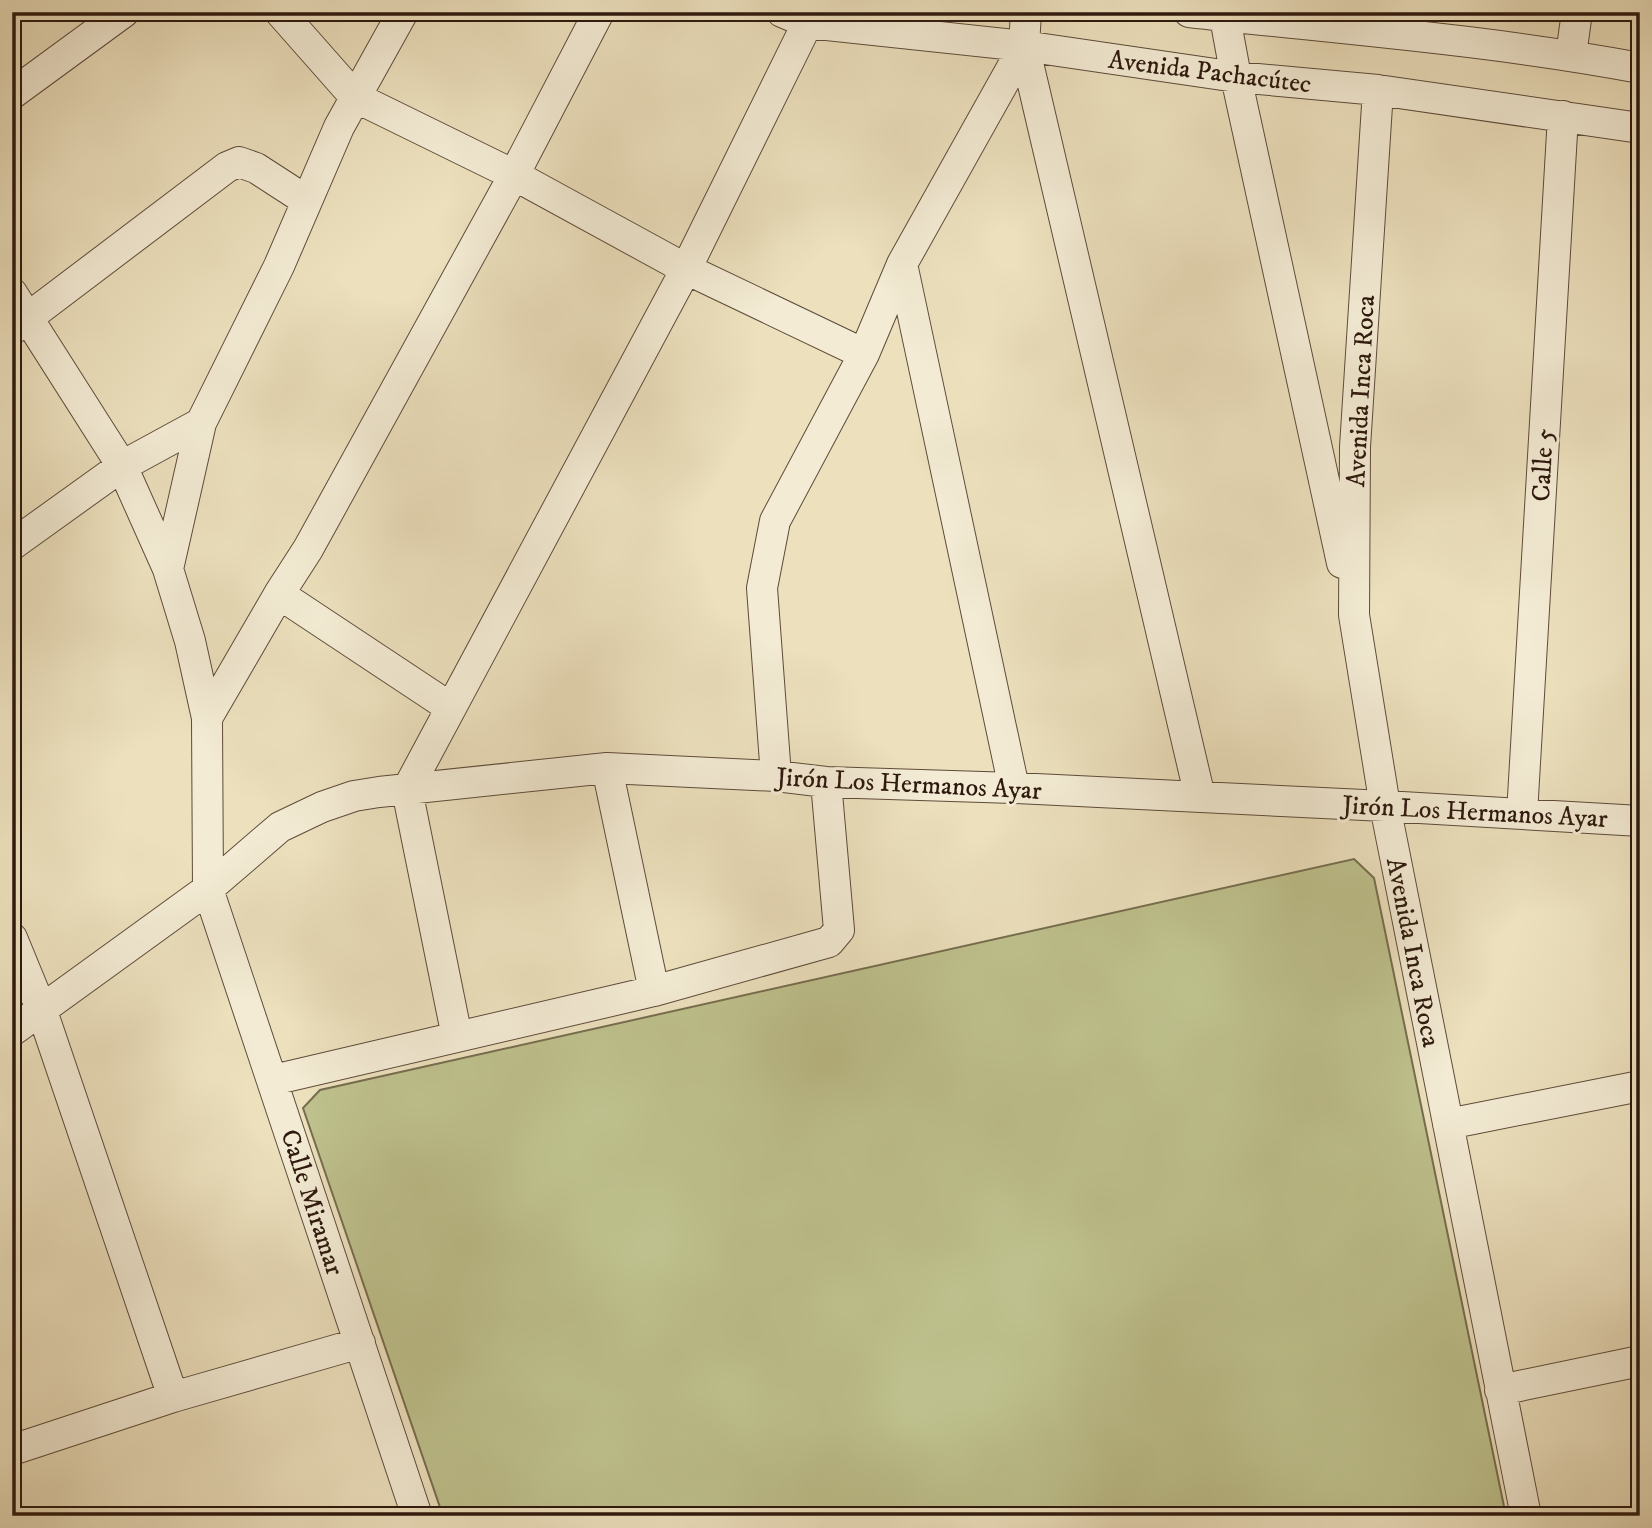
<svg xmlns="http://www.w3.org/2000/svg" width="1652" height="1528" viewBox="0 0 1652 1528" font-family="'IM FELL DW Pica',serif">
	<style>
		.green { fill: #bec18d; stroke: #766d4e; stroke-width: 2 }
		.lines { fill: none; stroke-linecap: round; stroke-linejoin: round }
		.minor-casing { stroke: #5e4b3a; stroke-width: 32 }
		.minor { stroke: #f3ebd4; stroke-width: 30 }
		.labels { text-anchor: middle; stroke-width: 6; stroke-linejoin: round; paint-order: stroke }
		.street-label { font-size: 26px; fill: #2e190e; stroke: #f3ebd4 }
	</style>
	<rect width="100%" height="100%" fill="#ece0bd"/>
	<filter id="stains"><feTurbulence type="fractalNoise" baseFrequency=".00286" numOctaves="4"/><feColorMatrix values="0 0 0 0 .2 0 0 0 0 .09 0 0 0 0 .02 0 0 0 .5 -.17"/></filter>
	<radialGradient id="worn" r=".72"><stop offset=".6" stop-color="#630" stop-opacity="0"/><stop offset="1" stop-color="#630" stop-opacity=".3"/></radialGradient>
	<path class="green" d="M1354,859L1374,878L1506,1516H443L303,1108L320,1090Z"/>
	<g class="lines">
		<defs>
			<path id="minor" d="M280,12L355,97L514,175L686,269L864,354
				M782,12L808,23L1024,46L1236,77L1378,90L1640,128
				M1026,12L1024,46L1200,797
				M1189,12C1340,29 1491,40 1640,68
				M1224,12L1236,77L1342,563
				M1571,55L1577,12
				M1378,90L1355,447L1354,615L1385,806L1526,1516
				M12,94L124,12
				M902,264L1014,788
				M12,293L122,466L168,569L190,641L207,718L208,889L417,1516
				M13,329L227,167L239,162L256,168L307,201
				M12,545L122,466L201,423L279,266L339,127L403,12
				M168,569L201,423
				M451,708L279,594L308,549L514,175L599,12
				M207,718L279,594
				M607,768L654,991
				M776,776L762,588L775,521L864,354L902,264L1024,46
				M1522,814L1563,116
				M12,938L42,1011L173,1397
				M12,1031L208,889L280,827L322,807L354,796L379,792L607,768L776,776L826,782L1014,788L1385,806L1640,821
				M457,1037L407,790L686,269L813,12
				M273,1080L654,991L829,942L839,930L826,782
				M1448,1124L1640,1086
				M1500,1390L1640,1361
				M12,1450L173,1397L360,1343"/>
		</defs>
		<use href="#minor" class="minor-casing"/>
		<use href="#minor" class="minor"/>
	</g>
	<g class="labels">
		<g class="street-label">
			<text transform="translate(1210 71) rotate(7)" y="9">Avenida Pachacútec</text>
			<text transform="translate(1360 391) rotate(-87)" y="9">Avenida Inca Roca</text>
			<text transform="translate(1542 465) rotate(-87)" y="9">Calle 5</text>
			<text transform="translate(909 783) rotate(3)" y="9">Jirón Los Hermanos Ayar</text>
			<text transform="translate(1475 811) rotate(3)" y="9">Jirón Los Hermanos Ayar</text>
			<text transform="translate(1414 952) rotate(79)" y="9">Avenida Inca Roca</text>
			<text transform="translate(313 1202) rotate(72)" y="9">Calle Miramar</text>
		</g>
	</g>
	<rect width="1652" height="1528" fill="none" stroke="#ece0bd" stroke-width="42"/>
	<rect x="14" y="14" width="1624" height="1500" fill="none" stroke="#2e190e" stroke-width="3.5"/>
	<rect x="21" y="21" width="1610" height="1486" fill="none" stroke="#2e190e" stroke-width="2"/>
	<rect width="100%" height="100%" filter="url(#stains)"/>
	<rect width="100%" height="100%" fill="url(#worn)"/>
</svg>
